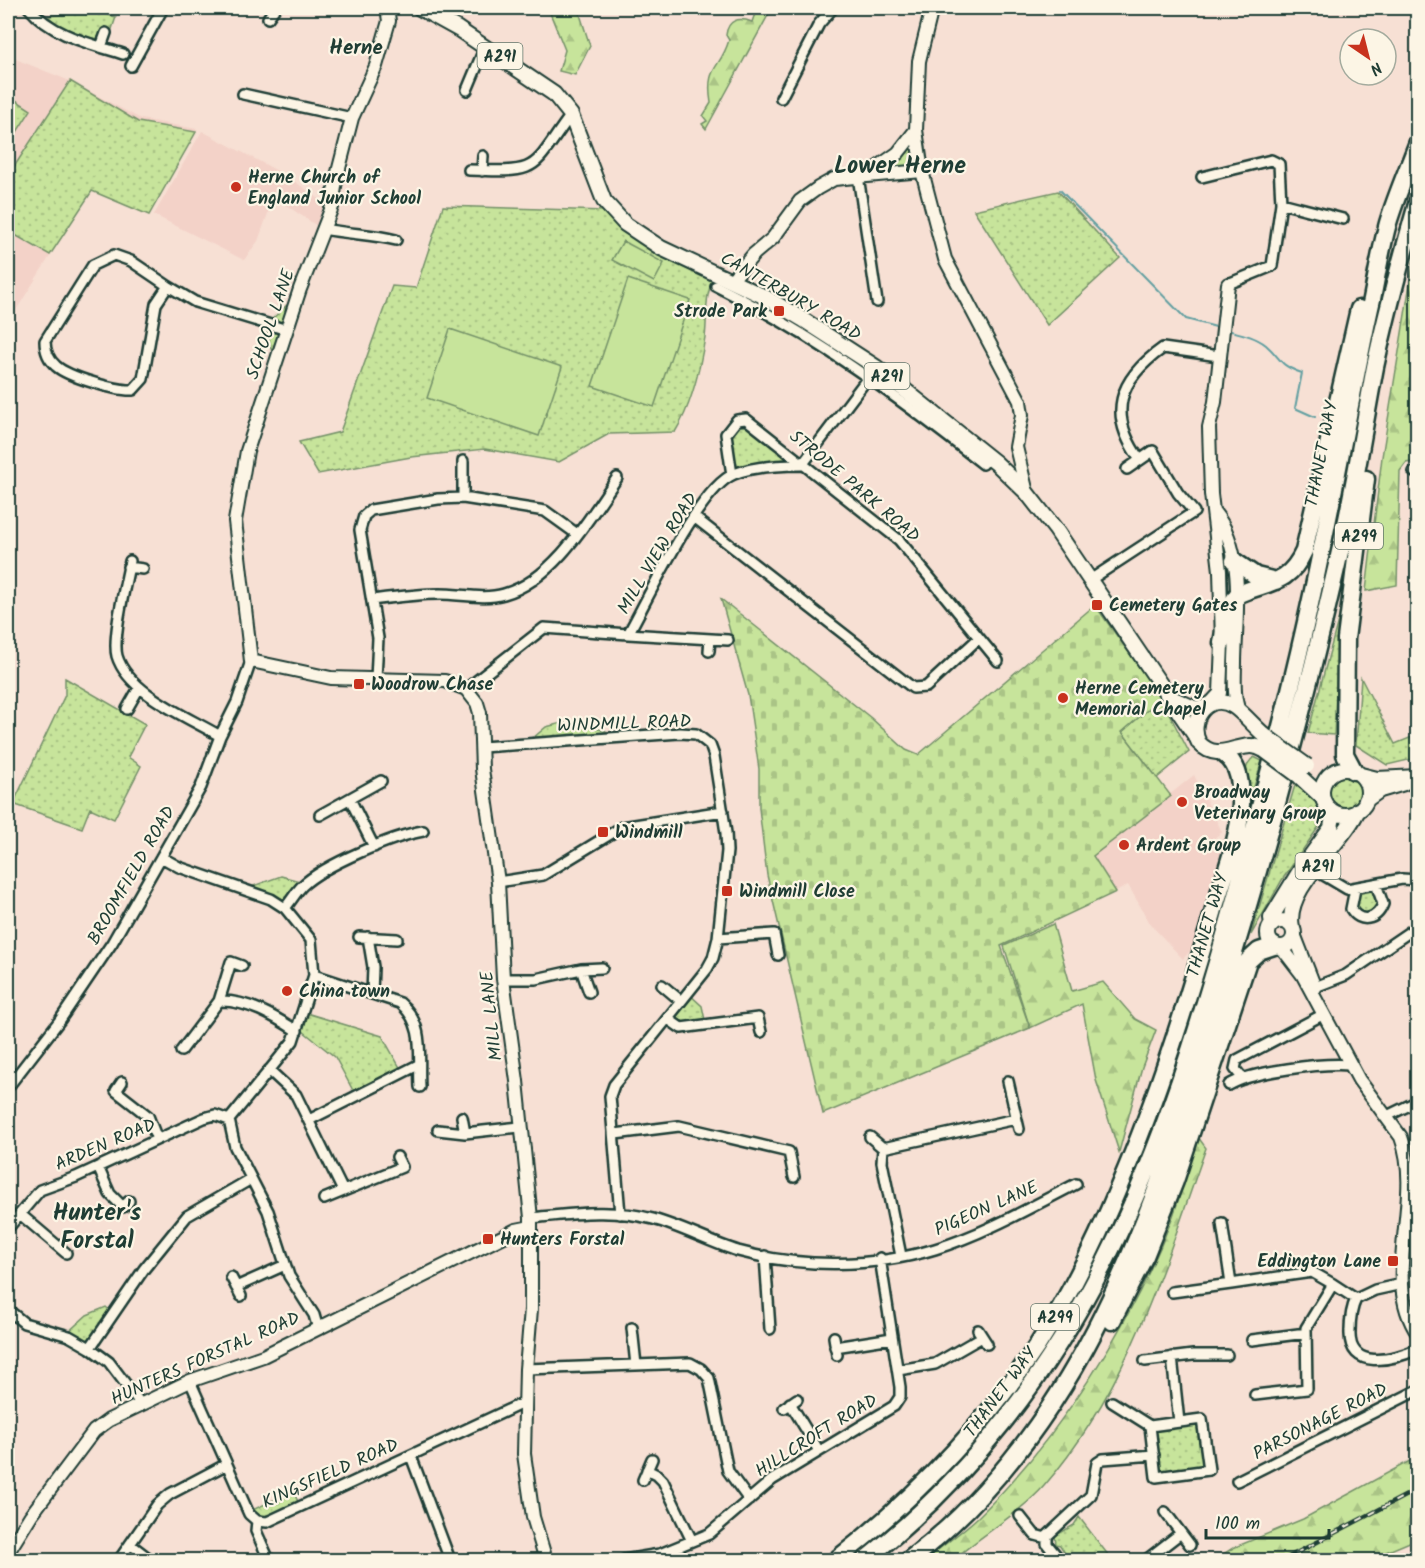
<svg xmlns="http://www.w3.org/2000/svg" width="1425" height="1568" viewBox="0 0 1425 1568" font-family="Kalam,sans-serif">
	<style>
		.built { fill: #f3d2c8 }
		.grass { fill: url(#grass-dots); stroke: #739068; stroke-width: 1.5 }
		.forest { fill: url(#forest-firs); stroke: #739068; stroke-width: 1.5 }
		.cemetery { fill: url(#cemetery-stones); stroke: #739068; stroke-width: 1.5 }
		.garden { fill: #c7e49b; stroke: #739068; stroke-width: 1.5 }
		.lines { fill: none; stroke-linecap: round; stroke-linejoin: round }
		.stream { stroke: #629fa1; stroke-width: 2 }
		.street-casing { stroke: #1f3d34; stroke-width: 14 }
		.secondary-casing { stroke: #1f3d34; stroke-width: 16 }
		.primary-casing { stroke: #1f3d34; stroke-width: 18 }
		.highway-casing { stroke: #1f3d34; stroke-width: 21 }
		.street { stroke: #fcf5e5; stroke-width: 9 }
		.secondary { stroke: #fcf5e5; stroke-width: 12 }
		.primary { stroke: #fcf5e5; stroke-width: 14 }
		.highway { stroke: #fcf5e5; stroke-width: 16 }
		.rail-casing { stroke: #1f3d34; stroke-width: 4.5 }
		.rail { stroke: #fcf5e5; stroke-width: 2; stroke-dasharray: 7; stroke-linecap: butt }
		.primary-bridge-casing { stroke: #1f3d34; stroke-width: 18; stroke-linecap: butt }
		.primary-bridge { stroke: #fcf5e5; stroke-width: 14 }
		.poi-dot { fill: #c8321e; stroke: #fcf5e5; stroke-width: 2 }
		.labels { text-anchor: middle; stroke-width: 4.5; stroke-linejoin: round; paint-order: stroke }
		.shield { fill: #fcf5e5; stroke: #617469; stroke-width: 1.5 }
		.shield-label { font-size: 16px; font-weight: bold; fill: #1f3d34 }
		.poi-label { font-size: 18px; font-weight: bold; fill: #1f3d34; stroke: #fcf5e5; text-anchor: start }
		.street-label { font-size: 18px; fill: #1f3d34; stroke: #fcf5e5 }
		.quarter-label { font-size: 21px; font-weight: bold; fill: #1f3d34; stroke: #fcf5e5 }
		.district-label { font-size: 24px; font-weight: bold; fill: #1f3d34; stroke: #fcf5e5 }
	</style>
	<defs>
		<pattern id="grass-dots" width="8" height="8" patternUnits="userSpaceOnUse" patternTransform="scale(1.5)"><rect width="8" height="8" fill="#c7e49b"/><path d="M2 2h.1M6 6h.1" fill="none" stroke="#aac486" stroke-width="1.8" stroke-linecap="round"/></pattern>
		<pattern id="forest-firs" width="22" height="20" patternUnits="userSpaceOnUse" patternTransform="scale(1.5)"><rect width="22" height="20" fill="#c7e49b"/><path d="M5 1l3.5 6h-7zM16 11l3.5 6h-7z" fill="#aac486"/></pattern>
		<pattern id="cemetery-stones" width="16" height="16" patternUnits="userSpaceOnUse" patternTransform="scale(1.5)"><rect width="16" height="16" fill="#c7e49b"/><path d="M2 7V4a2 2 0 0 1 4 0v3zM10 15v-3a2 2 0 0 1 4 0v3z" fill="#aac486"/></pattern>
	</defs>
	<rect width="100%" height="100%" fill="#f7e0d4"/>
	<filter id="ink" filterUnits="userSpaceOnUse"><feTurbulence type="fractalNoise" baseFrequency=".0167" numOctaves="2"/><feDisplacementMap in="SourceGraphic" scale="12" xChannelSelector="R" yChannelSelector="G"/><feConvolveMatrix kernelMatrix="1 2 1 2 8 2 1 2 1" color-interpolation-filters="sRGB"/></filter>
	<g filter="url(#ink)">
		<path class="built" d="M8,56L70,81L141,119L197,129L147,213L91,191L8,323Z
			M202,131L287,176L325,203L317,226L274,197L258,241L244,260L154,215Z
			M1194,775L1222,832L1213,839L1224,858L1196,944L1183,959L1151,925L1128,885L1116,892L1093,856Z"/>
		<path class="grass" d="M94,11L116,17L110,35L102,32L97,38C80,40 59,27 48,16Z
			M70,81L138,122L196,132L149,215L92,191L50,255L8,231V176Z
			M8,95L31,110L8,146Z
			M916,130L922,171L867,175Z
			M1058,191L1120,258L1047,325L974,210Z
			M443,206L605,211L717,274C703,292 708,315 705,337C700,369 692,405 675,432L609,434L559,462L485,449L411,457L318,474L299,442L340,432L392,286L416,288Z
			M291,301L285,320L276,332L279,335L274,362L266,325Z
			M746,419L802,465L732,475L730,426Z
			M1340,613L1334,735L1308,733Z
			M65,678L145,724L128,757L141,766L114,819L90,808L82,828L13,804L65,695Z
			M1361,678L1395,744L1417,735V758L1387,765L1356,745Z
			M1161,698L1189,752L1157,778L1122,732Z
			M562,723L590,726L624,737L526,744L546,727Z
			M1254,757L1262,761L1249,803C1247,787 1240,767 1254,757Z
			M1330 792a15 15 0 1 1 30 0a15 15 0 1 1-30 0Z
			M1295,785L1315,799L1322,822L1282,880L1251,935Z
			M281,876L307,883L285,908L245,889Z
			M1376,884L1380,911L1359,918L1351,901L1352,893Z
			M688,993L702,1006L706,1025L681,1028L668,1019Z
			M303,1012L382,1036L403,1073L356,1096L335,1057L298,1027Z
			M106,1307L115,1315L90,1342L65,1335L87,1315Z
			M1202,1420L1209,1470L1156,1477V1469L1160,1465L1153,1450L1158,1446V1438L1151,1434L1150,1426Z
			M293,1491L300,1506L267,1522L248,1512Z
			M1079,1517L1112,1560H1069L1060,1545L1056,1544L1055,1536L1074,1525Z"/>
		<path class="forest" d="M548,8H578L590,46L575,75L559,71L565,50Z
			M757,8H772L706,129L702,124L707,121L703,116L711,103C705,65 720,71 729,40L726,35C728,19 739,17 752,22Z
			M1417,240V461L1406,463L1400,471L1397,585L1366,591L1382,457Z
			M1053,924L1072,991L1103,982L1135,1019L1156,1030L1142,1067L1119,1152L1096,1080L1082,1004L1030,1028L1004,946Z
			M1198,1137L1206,1148C1164,1266 1128,1390 1044,1486C1023,1510 984,1534 959,1555L951,1560H925C942,1546 961,1533 978,1517C1060,1437 1132,1323 1173,1216C1182,1190 1190,1163 1198,1137Z
			M1417,1457V1539L1367,1560H1214L1233,1548L1303,1519Z"/>
		<path class="cemetery" d="M721,599L871,718L906,750L918,755L1095,605L1161,698L1122,732L1171,796L1093,856L1116,892L1001,946L1030,1028L823,1114L767,875L759,808V769L748,695Z"/>
		<path class="garden" d="M623,241L664,263L654,282L612,260Z
			M628,279L690,300L654,407L592,386Z
			M450,329L562,367L539,436L427,398Z"/>
		<g class="lines">
			<path class="stream" d="M1060,190L1186,319L1216,327
				M1231,331C1243,334 1256,337 1266,345C1282,359 1278,365 1302,373L1295,408L1315,417
				M1416,452H1418"/>
			<defs>
				<path id="street" d="M29,8C53,36 89,43 123,54
					M919,8L930,12
					M268,18L275,8
					M101,47L106,33
					M131,66L163,8
					M467,90L485,47
					M243,94L352,118
					M781,98L819,24L833,8
					M469,170C543,173 530,170 571,115
					M482,171L483,156
					M858,176L877,302
					M1202,177L1271,160L1279,164L1281,203L1272,266L1228,284
					M1281,203L1343,219
					M324,229C348,234 372,234 396,240
					M114,255L131,261L168,286L156,304L143,379L133,390C117,391 68,377 56,366C48,359 45,351 45,341L93,265Z
					M168,286L195,302L287,330
					M716,286C813,334 898,397 983,464
					M1140,460C1107,414 1118,380 1163,348L1219,356
					M1414,472L1418,471
					M732,475L726,434L737,420L746,419L899,540L998,661
					M463,498V461
					M694,517L913,688L926,687L979,638
					M130,561C126,582 112,638 117,656C128,693 188,717 220,736
					M128,567L143,569
					M1090,580L1194,512L1178,493L1153,451L1127,469
					M372,600C395,597 417,594 440,594C461,594 484,600 504,594C554,580 590,517 617,478
					M628,634L728,640
					M709,651L710,639
					M376,679L378,638L360,530L364,516L371,510L438,499L463,498L545,511L577,534
					M466,689L544,628L628,634C648,599 699,488 734,474C755,466 780,465 802,465L876,367
					M127,709L139,688
					M482,747L680,733L696,734L710,745L714,756L726,833L727,851L718,938L713,958L707,969L614,1085L610,1096L620,1214
					M350,799L374,847
					M320,815L381,781
					M161,857L179,867L271,899L285,908L311,940L314,975L293,1041L229,1120L235,1147L268,1211L289,1276L314,1315L318,1329
					M1315,870L1347,889L1402,879L1418,880
					M498,882L543,875L622,827L723,811
					M1355,889L1351,909C1360,924 1377,920 1383,904L1376,884
					M285,908C291,901 296,892 302,886C324,865 393,836 423,831
					M359,937L397,939
					M368,937L373,967L372,993
					M718,938L774,934L778,955
					M581,969L589,992
					M314,975L400,1003C426,1025 418,1056 420,1087
					M503,979H536L581,969L602,968
					M662,985L681,1001
					M1310,989L1346,975L1418,926
					M219,1001L231,962L242,966
					M668,1019L681,1028L758,1018L761,1032
					M181,1051L219,1001C247,1000 274,1016 297,1031
					M269,1070L296,1095L343,1191
					M1243,1079L1235,1069L1237,1060L1324,1014
					M1008,1081L1019,1129
					M122,1082L116,1091L148,1116L157,1139
					M1229,1085C1253,1071 1321,1063 1350,1065
					M8,1087L60,1020L112,943L201,787L220,736L237,702L251,661
					M1387,1116L1418,1101
					M462,1117L465,1133
					M309,1120L418,1065
					M438,1130L465,1133L520,1127
					M615,1134L679,1126L789,1152L794,1177
					M870,1137L883,1148
					M98,1167L110,1194L123,1207L129,1201
					M324,1199L402,1167L397,1157
					M20,1214L66,1253
					M531,1218C571,1214 613,1208 653,1219C682,1227 709,1242 738,1251C800,1268 873,1268 935,1249C984,1234 1031,1207 1076,1184
					M1222,1223L1231,1284L1312,1272L1333,1284
					M8,1228L40,1190L76,1177L204,1118L215,1115L229,1120
					M765,1256L770,1329
					M901,1256L882,1162L883,1148L1016,1119
					M231,1277L241,1296
					M1402,1284L1375,1290L1356,1299C1351,1309 1350,1320 1350,1331C1348,1372 1393,1360 1418,1349
					M236,1287L285,1265
					M1172,1292L1231,1284
					M8,1310L24,1323L69,1336L90,1348L109,1362L140,1403
					M632,1328L636,1365
					M978,1330L987,1344
					M834,1337L837,1355
					M1252,1340L1306,1333
					M835,1347L892,1338
					M90,1348L144,1269L187,1216L251,1179
					M1172,1357L1179,1422
					M1145,1361L1193,1355H1227
					M526,1369L690,1363L701,1369L709,1378L728,1471L749,1500
					M898,1370L935,1364L982,1337
					M190,1381L249,1514L257,1521L267,1522L525,1402
					M1255,1395L1307,1389L1306,1328L1333,1284L1356,1299
					M1112,1402L1150,1426
					M790,1403L819,1451
					M784,1408L797,1399
					M1202,1419L1209,1470L1156,1477L1150,1426Z
					M411,1456L450,1560
					M647,1470L657,1475L663,1481L692,1541
					M643,1480L652,1459
					M1237,1481L1418,1390
					M1165,1512L1190,1545
					M1020,1516L1035,1535L1046,1538
					M257,1521L256,1531L269,1560
					M130,1544L151,1560
					M119,1560L157,1505L170,1494L225,1465
					M624,1560L660,1554L709,1534L772,1480L894,1406L900,1397V1387L880,1258
					M1060,1560L1047,1544V1536L1091,1495L1097,1463L1103,1459L1154,1455
					M1146,1560L1181,1533"/>
				<path id="secondary" d="M387,8L389,21L376,66L352,118L336,180L332,207L300,289L247,451L235,521L251,661L331,678L445,681L466,689L477,703L480,713L482,769L498,882L503,979L517,1081L531,1218V1309L526,1369L524,1454L533,1517L546,1560
					M916,130L922,171L945,259L1020,401L1022,415L1016,447L1027,493
					M868,174L898,153L916,130L919,61L932,8
					M731,281L754,254L773,238L800,201L818,188L834,179L922,171
					M1214,512C1246,551 1236,614 1235,661C1235,677 1233,696 1239,711
					M1208,706L1220,693L1222,643L1220,571L1211,494L1209,427L1215,402L1228,284
					M1294,934L1315,988
					M1282,948L1302,974L1359,1080L1401,1137C1425,1200 1379,1277 1418,1334
					M8,1552L31,1515L94,1431L109,1420L190,1381L263,1356L516,1230L531,1227"/>
				<path id="primary" d="M420,8L458,29L554,94L571,115L604,201L625,224L661,248L765,297L802,319L876,367L996,463L1027,493L1056,530L1196,737
					M1169,697L1194,708H1204
					M1264,750C1241,736 1221,766 1199,743C1187,721 1208,691 1233,706C1245,714 1256,729 1268,738
					M1322 792a23 23 0 1 1 46 0a23 23 0 1 1-46 0Z
					M1361,775L1377,779L1418,777
					M1299,776L1323,798
					M1366,800L1380,790L1404,783
					M1268 934a13 13 0 1 1 26 0a13 13 0 1 1-26 0Z
					M1272,925L1271,918L1301,869L1331,828L1333,816L1330,809
					M1292,927C1283,889 1343,844 1358,810"/>
				<path id="highway" d="M1234,561L1256,576L1276,581
					M1222,643L1228,610L1237,595C1267,581 1288,586 1304,551L1359,309
					M1354,771L1345,754L1346,639L1366,479
					M1112,1321L1145,1256L1175,1181L1248,961L1259,951L1274,946
					M836,1560C914,1499 982,1429 1037,1346C1070,1295 1097,1240 1120,1184C1158,1096 1186,1004 1213,913C1223,878 1239,841 1241,804C1241,786 1240,765 1224,754
					M865,1560C1085,1386 1165,1153 1237,892C1268,779 1298,666 1321,552C1339,468 1353,383 1372,299C1377,274 1381,248 1388,223C1396,196 1408,169 1418,142
					M909,1560C1073,1436 1144,1238 1204,1049C1256,887 1301,722 1339,556C1354,493 1363,430 1375,367C1387,311 1402,256 1418,201"/>
			</defs>
			<use href="#street" class="street-casing"/>
			<use href="#secondary" class="secondary-casing"/>
			<use href="#primary" class="primary-casing"/>
			<use href="#highway" class="highway-casing"/>
			<use href="#street" class="street"/>
			<use href="#secondary" class="secondary"/>
			<use href="#primary" class="primary"/>
			<use href="#highway" class="highway"/>
			<defs>
				<path id="rail" d="M1283,1560L1418,1489"/>
			</defs>
			<use href="#rail" class="rail-casing"/>
			<use href="#rail" class="rail"/>
			<defs>
				<path id="primary-bridge" d="M1268,738L1307,766
					M1264,750L1299,776"/>
			</defs>
			<use href="#primary-bridge" class="primary-bridge-casing"/>
			<use href="#primary-bridge" class="primary-bridge"/>
		</g>
	</g>
	<g class="poi-dot">
		<circle cx="236" cy="187" r="6"/>
		<rect x="773" y="305" width="12" height="12" rx="3"/>
		<rect x="1091" y="599" width="12" height="12" rx="3"/>
		<rect x="353" y="678" width="12" height="12" rx="3"/>
		<circle cx="1063" cy="698" r="6"/>
		<circle cx="1182" cy="802" r="6"/>
		<rect x="597" y="826" width="12" height="12" rx="3"/>
		<circle cx="1124" cy="845" r="6"/>
		<rect x="721" y="885" width="12" height="12" rx="3"/>
		<circle cx="287" cy="991" r="6"/>
		<rect x="482" y="1233" width="12" height="12" rx="3"/>
		<rect x="1387" y="1255" width="12" height="12" rx="3"/>
	</g>
	<g class="labels">
		<g class="shield">
			<rect x="477.5" y="43" width="45" height="26" rx="4.5"/>
			<rect x="864.5" y="363" width="45" height="26" rx="4.5"/>
			<rect x="1335" y="523" width="48" height="26" rx="4.5"/>
			<rect x="1295.5" y="853" width="45" height="26" rx="4.5"/>
			<rect x="1031" y="1304" width="48" height="26" rx="4.5"/>
		</g>
		<g class="shield-label">
			<text x="500" y="62">A291</text>
			<text x="887" y="382">A291</text>
			<text x="1359" y="542">A299</text>
			<text x="1318" y="872">A291</text>
			<text x="1055" y="1323">A299</text>
		</g>
		<g class="poi-label">
			<text x="248" y="183">Herne Church of<tspan x="248" dy="21">England Junior School</tspan></text>
			<text x="767" y="317" text-anchor="end">Strode Park</text>
			<text x="1109" y="611">Cemetery Gates</text>
			<text x="371" y="690">Woodrow Chase</text>
			<text x="1075" y="694">Herne Cemetery<tspan x="1075" dy="21">Memorial Chapel</tspan></text>
			<text x="1194" y="798">Broadway<tspan x="1194" dy="21">Veterinary Group</tspan></text>
			<text x="615" y="838">Windmill</text>
			<text x="1136" y="851">Ardent Group</text>
			<text x="739" y="897">Windmill Close</text>
			<text x="299" y="997">China town</text>
			<text x="500" y="1245">Hunters Forstal</text>
			<text x="1381" y="1267" text-anchor="end">Eddington Lane</text>
		</g>
		<g class="street-label">
			<text transform="translate(791 296) rotate(30)" y="6">CANTERBURY ROAD</text>
			<text transform="translate(270 324) rotate(-71)" y="6">SCHOOL LANE</text>
			<text transform="translate(1321 454) rotate(-79)" y="6">THANET WAY</text>
			<text transform="translate(855 486) rotate(40)" y="6">STRODE PARK ROAD</text>
			<text transform="translate(657 553) rotate(-59)" y="6">MILL VIEW ROAD</text>
			<text transform="translate(624 723) rotate(-2)" y="6">WINDMILL ROAD</text>
			<text transform="translate(131 875) rotate(-60)" y="6">BROOMFIELD ROAD</text>
			<text transform="translate(1207 925) rotate(-74)" y="6">THANET WAY</text>
			<text transform="translate(491 1016) rotate(-96)" y="6">MILL LANE</text>
			<text transform="translate(105 1144) rotate(-23)" y="6">ARDEN ROAD</text>
			<text transform="translate(986 1208) rotate(-24)" y="6">PIGEON LANE</text>
			<text transform="translate(205 1358) rotate(-24)" y="6">HUNTERS FORSTAL ROAD</text>
			<text transform="translate(1000 1392) rotate(-53)" y="6">THANET WAY</text>
			<text transform="translate(1320 1421) rotate(-27)" y="6">PARSONAGE ROAD</text>
			<text transform="translate(816 1435) rotate(-32)" y="6">HILLCROFT ROAD</text>
			<text transform="translate(330 1473) rotate(-24)" y="6">KINGSFIELD ROAD</text>
		</g>
		<g class="quarter-label">
			<text x="356" y="54">Herne</text>
		</g>
		<g class="district-label">
			<text x="900" y="173">Lower Herne</text>
			<text x="97" y="1220">Hunter's<tspan x="97" dy="28">Forstal</tspan></text>
		</g>
	</g>
	<rect width="1425" height="1568" fill="none" stroke="#fcf5e5" stroke-width="30"/>
	<rect x="15" y="15" width="1395" height="1538" fill="none" stroke="#1f3d34" stroke-width="2" filter="url(#ink)"/>
	<g transform="translate(1368 57) rotate(145)"><circle r="28" fill="#fcf5e5" stroke="#a4ab9e" stroke-width="1.5"/>
	<path d="M0-4.5L10 22L0 15L-10 22Z" fill="#c8321e"/>
	<text y="-9" font-size="16" font-weight="bold" text-anchor="middle" fill="#1f3d34">N</text>
	</g>
	<path d="M1206 1529v9h123v-9" fill="none" stroke="#1f3d34" stroke-width="3"/>
	<text x="1215" y="1529" font-size="18" fill="#1f3d34" stroke="#fcf5e5" stroke-width="4.5" paint-order="stroke">100 m</text>
</svg>
